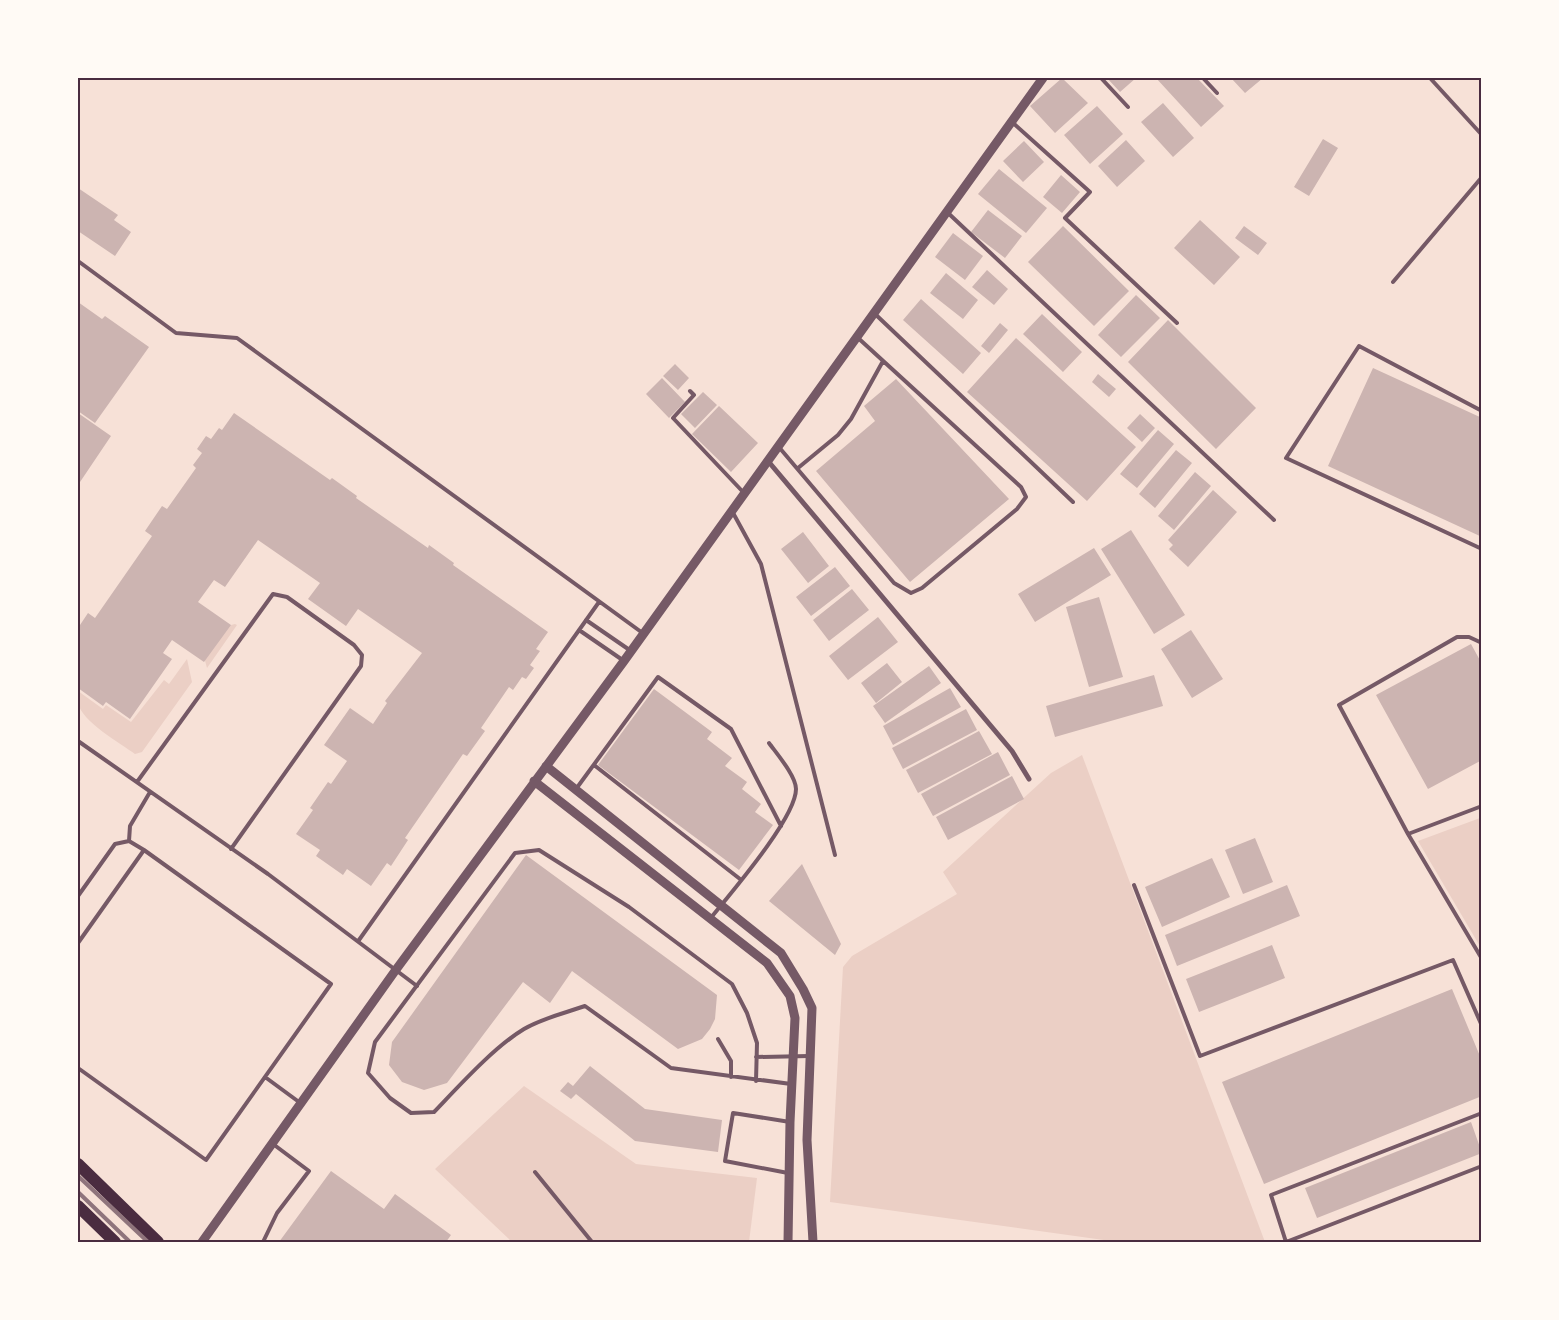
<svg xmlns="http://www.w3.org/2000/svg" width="1559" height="1320" viewBox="0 0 1559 1320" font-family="Ubuntu,sans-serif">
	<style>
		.green { fill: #ebcfc5 }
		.building { fill: #ccb4b1 }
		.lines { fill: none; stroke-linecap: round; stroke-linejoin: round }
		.service { stroke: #755966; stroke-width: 4 }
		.minor { stroke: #755966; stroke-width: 5 }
		.tertiary { stroke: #755966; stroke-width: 9 }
		.primary { stroke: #4a2c40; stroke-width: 12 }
		.rail { stroke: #8f747c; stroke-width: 4 }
		.neatline { fill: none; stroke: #4a2c40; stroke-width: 2 }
	</style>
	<rect width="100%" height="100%" fill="#f7e1d7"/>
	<path class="green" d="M235,624L237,625L207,668L204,657L223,627Z
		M187,659L192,682L142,752L135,754C120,743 82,722 78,703C77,699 78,694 78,691L103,709L106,705L131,722L164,680L169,684Z
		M1082,755L1265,1242H1118L830,1202L843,967L852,956L957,894L943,872L1051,773Z
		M1480,818L1482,820L1481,948L1418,841Z
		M524,1086L636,1164L757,1178L749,1242H512L435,1169Z"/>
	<path class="building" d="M1062,78L1088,103L1055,133L1030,106Z
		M1107,78H1136L1120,92Z
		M1156,78H1197L1224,106L1201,127Z
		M1231,78H1263L1245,93Z
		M1163,103L1194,138L1173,157L1141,122Z
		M1097,106L1123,134L1090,164L1064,135Z
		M1323,139L1338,148L1309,196L1294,187Z
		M1126,140L1145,161L1117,187L1098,166Z
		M1024,141L1044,162L1023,182L1003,161Z
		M999,169L1047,208L1026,233L978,194Z
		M1061,175L1080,192L1062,213L1043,197Z
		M78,188L118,215L114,220L131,232L115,256L78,231Z
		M988,210L1022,236L1005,258L971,232Z
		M1200,220L1240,257L1214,285L1174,248Z
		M1063,226L1129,291L1094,326L1028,262Z
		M1244,226L1267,243L1258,255L1235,238Z
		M953,233L983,256L965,280L935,257Z
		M987,270L1008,289L994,305L972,287Z
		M946,273L978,300L963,319L930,293Z
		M1136,295L1160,318L1121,357L1098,335Z
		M921,299L981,353L963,374L903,320Z
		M78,302L102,319L105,316L149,347L95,423L78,411Z
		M1042,314L1082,352L1063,372L1023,334Z
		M1168,320L1256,408L1216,449L1128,362Z
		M1000,323L1008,330L989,353L981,346Z
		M1016,338L1136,447L1087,501L967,392Z
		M675,364L689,378L678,390L663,376Z
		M1373,368L1482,418V537L1328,466Z
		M1098,374L1116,389L1109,397L1092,382Z
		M662,378L685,402L669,418L646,394Z
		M896,379L1009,499L910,582L816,471L875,421L864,406Z
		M703,392L717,405L695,428L681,414Z
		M719,406L758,443L731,472L692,434Z
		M78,413L111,436L78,485Z
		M234,413L330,480L332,478L357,496L356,498L428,548L429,545L454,563L453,565L548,632L536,649L540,651L530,665L534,668L526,679L522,677L513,690L509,687L481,728L485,731L467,756L463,754L405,838L408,840L391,866L387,863L371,886L347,869L343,875L316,856L320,850L296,834L313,810L310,808L328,782L331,784L347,761L324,745L350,708L373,724L387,703L385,701L422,653L358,609L346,626L308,599L320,583L258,540L225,587L214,580L198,602L231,625L204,662L172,640L163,653L172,659L130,719L106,702L103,706L78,688V628L88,613L95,618L152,536L145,531L162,506L167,509L196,468L193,465L202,453L197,449L206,436L211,439L219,428L222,430Z
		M1140,414L1155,428L1142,442L1127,428Z
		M1158,430L1174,444L1137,488L1120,474Z
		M1176,450L1192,463L1155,508L1139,494Z
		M1195,472L1211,486L1174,530L1158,516Z
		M1213,490L1237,512L1188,567L1169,549L1173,545L1168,540Z
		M1131,530L1185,615L1154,634L1101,549Z
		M803,532L829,566L808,583L781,549Z
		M1094,548L1111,575L1035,622L1018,594Z
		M835,567L850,586L811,616L796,597Z
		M852,589L869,610L829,641L813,620Z
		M1099,597L1123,677L1089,687L1066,607Z
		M878,617L898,642L848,680L829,656Z
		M1191,630L1223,679L1192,698L1161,649Z
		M1471,644L1482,664V760L1428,789L1376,695Z
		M887,663L902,682L876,703L861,683Z
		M929,666L941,683L885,723L873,706Z
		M1154,675L1163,706L1055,737L1046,706Z
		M950,688L961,707L893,745L883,726Z
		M654,689L712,732L707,739L732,758L725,766L747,782L742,789L761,804L755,812L773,825L739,870L598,765Z
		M966,709L977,730L903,769L892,748Z
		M979,731L992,754L918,793L906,770Z
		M998,752L1010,775L933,816L921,794Z
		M1012,776L1024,799L948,840L936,817Z
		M1255,838L1273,882L1243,894L1225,850Z
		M526,855L717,995L715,1019L710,1029L702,1039L678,1049L572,971L550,1003L523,982L447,1083L424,1090L402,1082L389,1065L392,1042Z
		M1212,858L1230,897L1162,927L1145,887Z
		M802,864L841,944L835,955L769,901Z
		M1287,885L1300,916L1177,966L1165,935Z
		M1272,945L1285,978L1199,1012L1186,979Z
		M1452,989L1482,1061V1096L1264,1184L1222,1082Z
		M590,1066L645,1109L722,1120L718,1152L635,1141L576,1094L571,1099L560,1091L568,1082L573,1086Z
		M1471,1122L1482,1153L1317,1218L1305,1188Z
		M331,1171L384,1209L395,1194L451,1235L446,1242H279Z"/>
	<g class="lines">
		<path class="service" d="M1101,78L1128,107
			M1203,78L1217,93
			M1430,78L1482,135
			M1012,122L1090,192L1065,218L1177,323
			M947,212L1274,520
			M78,261L176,333L237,338L644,634
			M1393,282L1482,177
			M874,313L1073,502
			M690,391L694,395L673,418L744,493
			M1482,411L1359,346L1286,458L1482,549
			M778,446L894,583L911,593L922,588L1017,509L1026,497L1021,487L857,337
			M798,468L838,435L851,419L883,361
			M732,511L761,564L835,855
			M586,620L631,651
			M579,630L624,661
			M1482,643L1469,637H1457L1339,705L1408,834L1482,959
			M78,741L268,874L417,986
			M594,765L740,879
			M137,782L273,594L287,597L354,645L362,655L361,666L231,849
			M576,789L658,677L731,729L781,826
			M1408,834L1482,806
			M1134,885L1200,1056L1453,960L1482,1026
			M78,896L115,844L129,841
			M710,919C730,894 796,818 796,789C796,776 777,754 769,743
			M359,940L599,602
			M78,943L144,850
			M718,1039L731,1061V1077
			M756,1057L809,1056
			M78,1068L206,1160L331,984L144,850L129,841L130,826L150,792
			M265,1077L299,1102
			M756,1081L757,1043L747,1013L732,984L629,907L539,850L515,853L375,1042L368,1073L390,1098L411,1113L434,1112C459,1086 494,1047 524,1029C543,1018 565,1013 585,1006L671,1068L791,1084
			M535,1172L592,1242
			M788,1173L725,1161L733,1113L790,1122
			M263,1242L277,1213L309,1171L273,1144
			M1286,1242L1271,1195L1482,1113
			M1286,1242L1482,1166"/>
		<path class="minor" d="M768,461L1012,751L1029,779"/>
		<path class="tertiary" d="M546,766L781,953L803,989L812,1008L807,1140L813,1242
			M534,781L767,963L790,996L795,1018L790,1122L788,1242
			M202,1242L395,971L624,661L1043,78"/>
		<path class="primary" d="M78,1164L158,1242
			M78,1206L115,1242"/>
		<path class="rail" d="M78,1176L148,1242
			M78,1192L130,1242"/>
	</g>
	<rect width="1559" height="1320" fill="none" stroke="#fffaf5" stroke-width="158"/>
	<rect x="79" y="79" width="1401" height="1162" class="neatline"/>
</svg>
